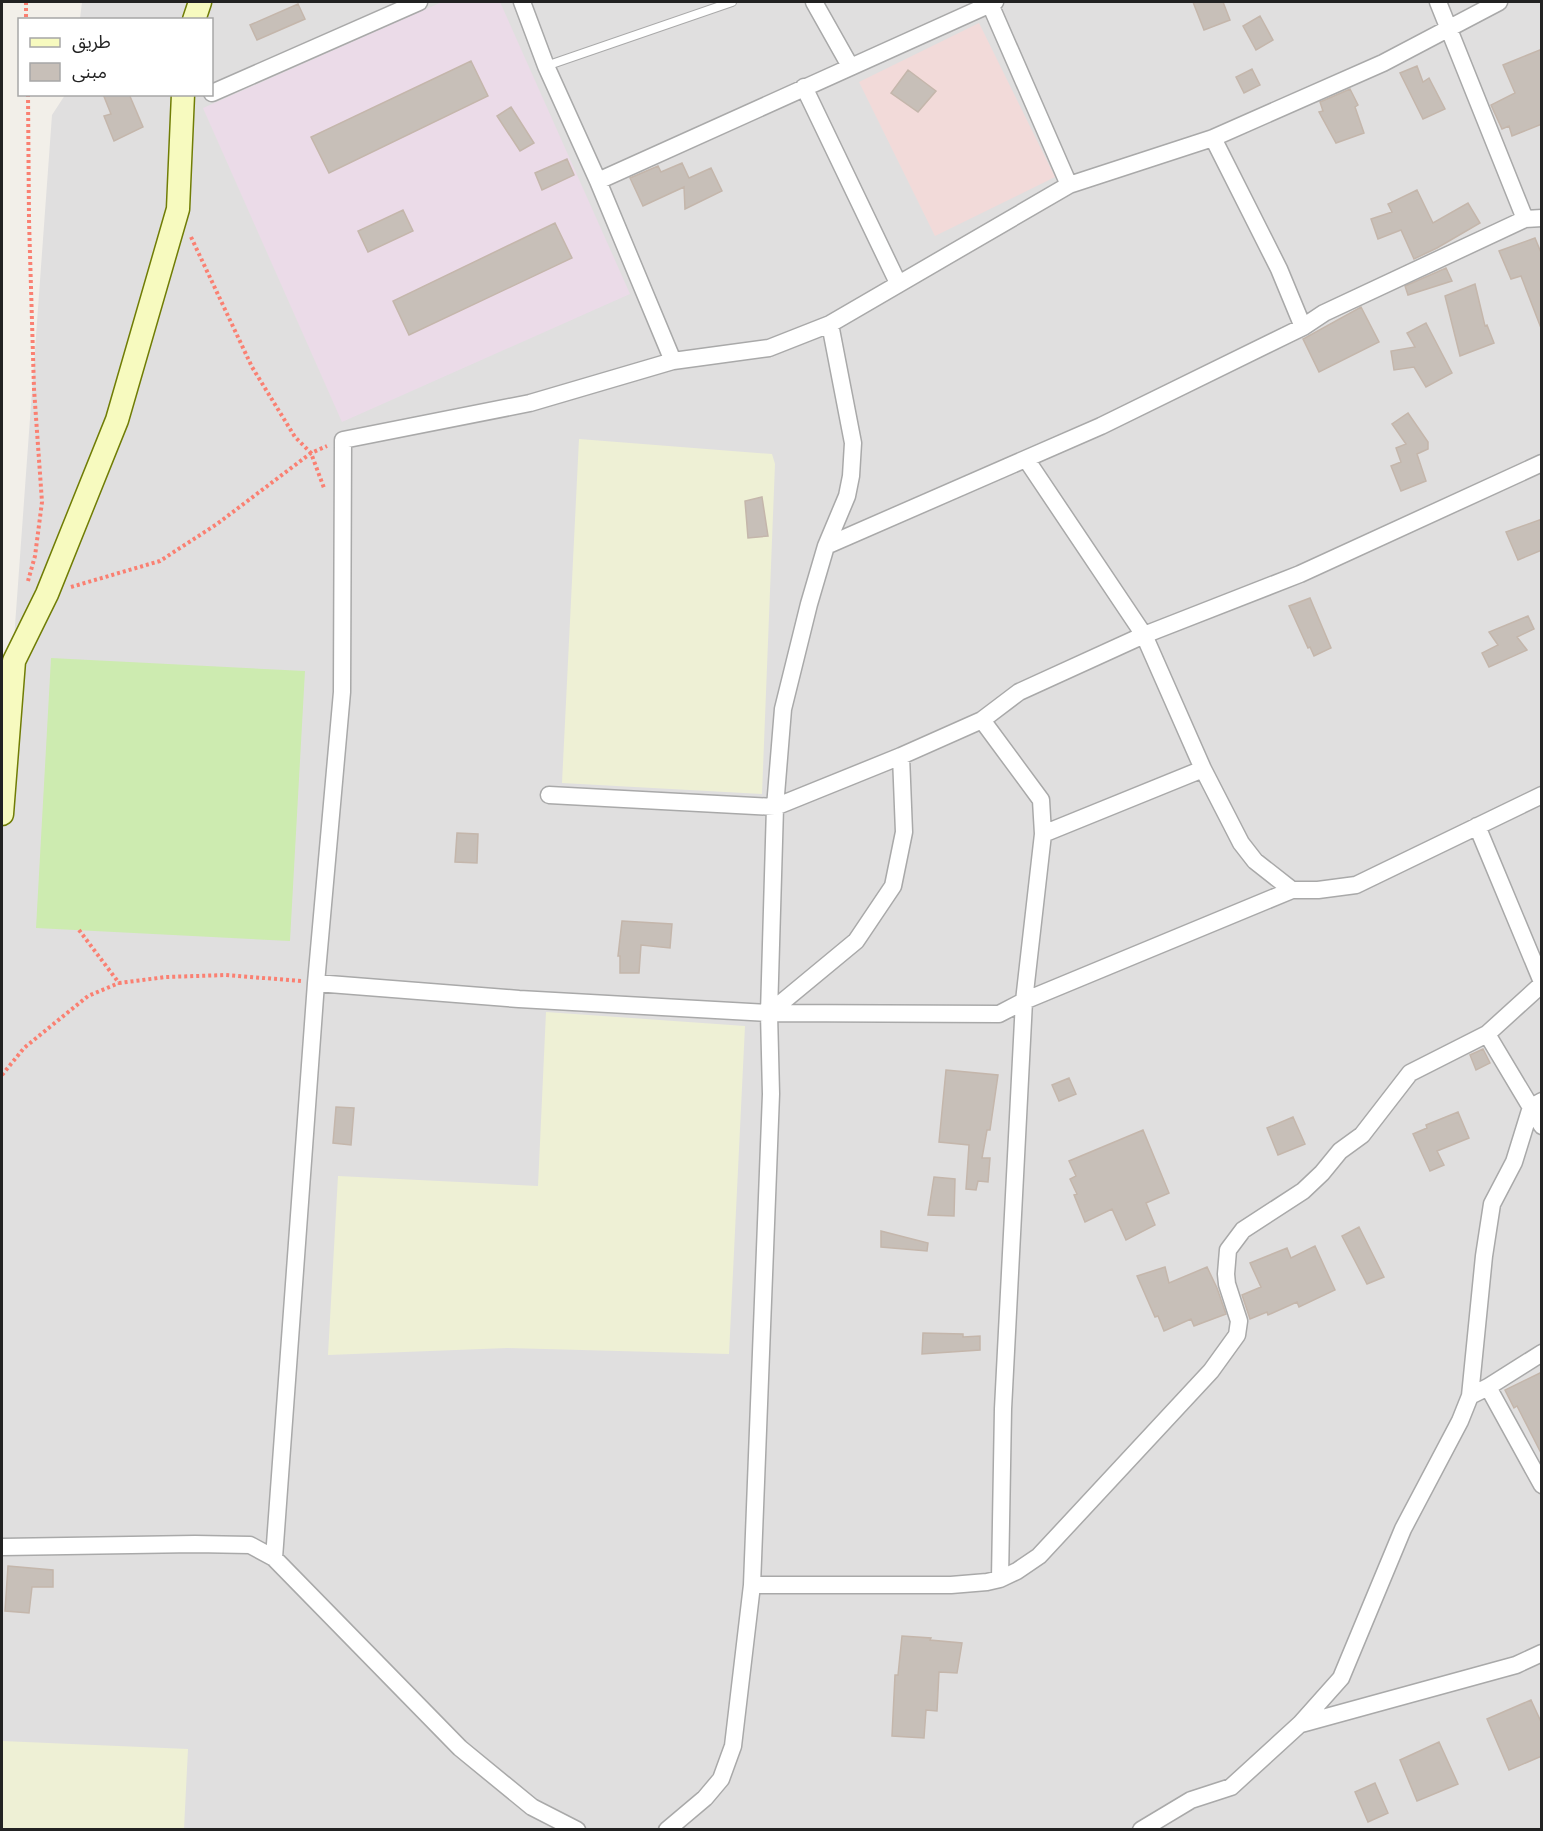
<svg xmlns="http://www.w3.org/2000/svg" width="1543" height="1831" viewBox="0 0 1543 1831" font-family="'PT Sans','Noto Sans Arabic',sans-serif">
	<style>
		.residential { fill: #e0dfdf }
		.commercial { fill: #f2dad9 }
		.industrial { fill: #ebdbe8 }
		.farmland { fill: #eef0d5 }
		.grass { fill: #cdebb0 }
		.building { fill: #c7bfb8; stroke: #c4b6ab; stroke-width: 1.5 }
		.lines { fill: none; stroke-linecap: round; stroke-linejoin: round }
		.lane-casing { stroke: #a9a9a9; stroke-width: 10 }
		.street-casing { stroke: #a9a9a9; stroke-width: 19 }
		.secondary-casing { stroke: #707d05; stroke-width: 25 }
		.path { stroke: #fa8072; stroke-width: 4; stroke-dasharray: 3 3; stroke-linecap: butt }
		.lane { stroke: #fff; stroke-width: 8 }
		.street { stroke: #fff; stroke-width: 16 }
		.secondary { stroke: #f7fabf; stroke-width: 22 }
	</style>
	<rect width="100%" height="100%" fill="#f2efe9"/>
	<path class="residential" d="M82,2H1541V1829L2,1830V805L52,115L65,95L212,94V20L80,19Z"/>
	<path class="commercial" d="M979,23L1055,177L935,236L859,82Z"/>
	<path class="industrial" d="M442,2H500L630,294L342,422L203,108Z"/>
	<path class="farmland" d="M579,439L772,454L775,464L762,794L562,783Z
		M546,1012L745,1026L729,1354L507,1348L328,1355L338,1176L538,1186Z
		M2,1741L188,1749L184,1829H2Z"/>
	<path class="grass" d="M51,658L305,671L290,941L36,928Z"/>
	<path class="building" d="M1193,2H1223L1230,20L1204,30Z
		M298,4L305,19L257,40L250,25Z
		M1260,16L1273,40L1256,50L1243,26Z
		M1542,49V124L1512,136L1509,126L1502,129L1491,105L1515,93L1503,65Z
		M471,61L488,96L329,173L311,137Z
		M1417,66L1423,82L1429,78L1445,109L1423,119L1400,73Z
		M1252,69L1260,85L1244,93L1236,77Z
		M908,70L936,91L918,112L891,93Z
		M1350,89L1358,105L1355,107L1364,133L1336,143L1319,112L1323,111L1320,102Z
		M103,94H129L143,127L114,141L104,116L111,114Z
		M511,107L534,143L520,151L497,116Z
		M567,159L574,175L542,190L535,173Z
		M682,163L689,178L711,168L722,191L685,209L684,187L643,206L630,178L658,166L661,172Z
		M1417,190L1433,223L1468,203L1480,223L1437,248L1414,259L1401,230L1378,239L1371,219L1392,212L1388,204Z
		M403,210L413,231L368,252L358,231Z
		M555,223L572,258L409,335L393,301Z
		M1535,238L1542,255L1541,328L1521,276L1511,279L1499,251Z
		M1446,268L1452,281L1408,295L1405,286Z
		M1475,284L1485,326L1487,325L1494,343L1460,356L1445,296Z
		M1361,307L1379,342L1319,372L1303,339Z
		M1426,323L1452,373L1426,387L1414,367L1394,370L1391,351L1415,347L1407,333Z
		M1408,413L1428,442V449L1417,454L1426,481L1401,491L1391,466L1401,462L1396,448L1406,444L1392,424Z
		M762,497L768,536L748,538L745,501Z
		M1542,519V550L1518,560L1506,532Z
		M1310,598L1331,648L1314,656L1310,647L1308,648L1289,606Z
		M1528,616L1534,629L1517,637L1527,650L1489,667L1482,653L1498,645L1489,632Z
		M457,833L478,834L477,863L455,862Z
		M622,921L672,924L670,948L641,945L639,973H620V956H618Z
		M1483,1049L1490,1063L1476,1070L1470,1055Z
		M946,1070L998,1075L990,1130H987L982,1158H990L988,1182L978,1181L976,1190L966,1189L969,1145L939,1142Z
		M1069,1078L1076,1094L1059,1101L1052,1085Z
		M336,1107L354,1108L351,1145L333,1143Z
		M1458,1112L1469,1138L1437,1151L1444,1165L1430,1171L1413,1134L1427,1128L1426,1125Z
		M1293,1117L1305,1144L1278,1155L1267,1128Z
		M1143,1130L1169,1193L1146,1203L1155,1225L1126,1240L1112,1209L1085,1222L1074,1195L1077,1194L1070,1179L1076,1176L1069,1161Z
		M934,1177L955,1179L954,1216L928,1215Z
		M1359,1227L1384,1277L1367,1284L1342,1236Z
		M881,1231L928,1243L927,1251L881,1247Z
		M1315,1246L1335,1290L1299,1307L1297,1302L1268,1315L1267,1312L1250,1319L1242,1295L1261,1287L1250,1263L1287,1248L1291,1258Z
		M1165,1267L1169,1283L1207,1267L1217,1288L1226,1314L1194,1326L1191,1319L1164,1331L1158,1316L1155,1317L1137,1276Z
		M923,1333L963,1334V1337L980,1336V1350L922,1354Z
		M1542,1372V1455L1517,1406L1514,1408L1505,1390Z
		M8,1566L53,1570V1587H32L29,1613L5,1611Z
		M902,1636L931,1638L930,1640L962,1643L957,1673L939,1672L937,1711L926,1710L924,1738L892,1736L895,1675H898Z
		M1531,1700L1542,1724V1756L1509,1770L1487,1719Z
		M1439,1742L1458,1784L1417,1801L1400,1760Z
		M1375,1783L1388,1813L1368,1822L1355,1792Z"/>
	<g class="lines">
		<defs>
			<path id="lane" d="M546,66L732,2"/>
			<path id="street" d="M522,2L546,66L598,181L673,361
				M814,2L850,66
				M1438,2L1525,219
				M990,4L1069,185
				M804,87L898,283
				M212,93L419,2
				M1213,138L1279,269L1303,327
				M598,181L995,2
				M1026,459L1144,635L1203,769L1241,843L1255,861L1292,890
				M826,546L1101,426L1303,327L1324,313L1525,219L1542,218
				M982,720L1041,800L1043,834L1024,1001L1003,1409L1000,1579
				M549,795L775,807L901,756L982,720L1019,692L1144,635L1300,574L1542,463
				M1477,826L1542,982
				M1043,834L1203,769
				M316,983L519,999L769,1013L999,1014L1024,1001L1292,890H1318L1356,885L1542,795
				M769,1013L856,941L893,886L904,832L901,756
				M1487,1034L1542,1126
				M1488,1387L1542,1485
				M1470,1396L1484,1256L1492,1204L1514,1162L1531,1107L1542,1101
				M2,1547L195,1544L250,1545L274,1558L460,1748L532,1807L577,1830
				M274,1558L316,983L342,692L343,440L530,403L673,361L769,348L830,324L1069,185L1213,138L1383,63L1499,2
				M752,1585H951L987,1582L1000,1579L1017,1571L1039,1556L1211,1371L1237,1335L1239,1321L1227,1284L1226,1274L1228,1250L1243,1230L1303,1191L1322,1173L1340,1151L1362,1135L1410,1073L1487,1034L1542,984
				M1301,1724L1516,1665L1542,1653
				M667,1830L705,1798L721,1779L733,1746L752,1585L771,1094L769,1013L775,807L783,709L809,604L826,546L847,496L851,476L853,443L830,324
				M1141,1830L1191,1800L1231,1787L1300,1724L1341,1678L1403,1529L1460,1421L1470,1396L1488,1387L1542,1353"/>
			<path id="secondary" d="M194,20L200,2
				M2,814L14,661L47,594L117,420L178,209L183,94"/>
		</defs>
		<use href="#lane" class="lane-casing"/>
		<use href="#street" class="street-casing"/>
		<use href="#secondary" class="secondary-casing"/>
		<path class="path" d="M26,2V20
			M28,94L29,220L34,389L42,502L35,556L28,581
			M191,237L252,367L295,437L311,453L327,446
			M71,587L160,561L217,524L311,453L324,488
			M79,930L119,983L166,977L226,975L301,981
			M2,1075L24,1048L88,996L119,983"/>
		<use href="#lane" class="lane"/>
		<use href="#street" class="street"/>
		<use href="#secondary" class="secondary"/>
	</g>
	<rect width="1543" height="1831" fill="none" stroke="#222222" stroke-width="6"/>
	<rect x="18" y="18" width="195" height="78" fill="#ffffff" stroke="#a7a7a7" stroke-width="1.5"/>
	<rect x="30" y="38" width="30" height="9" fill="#f7fabf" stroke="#a7a7a7" stroke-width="1.5"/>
	<text x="72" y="48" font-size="18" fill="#222222">طريق</text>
	<rect x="30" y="63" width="30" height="18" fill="#c7bfb8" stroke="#a7a7a7" stroke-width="1.5"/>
	<text x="72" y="78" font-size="18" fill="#222222">مبنى</text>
</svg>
